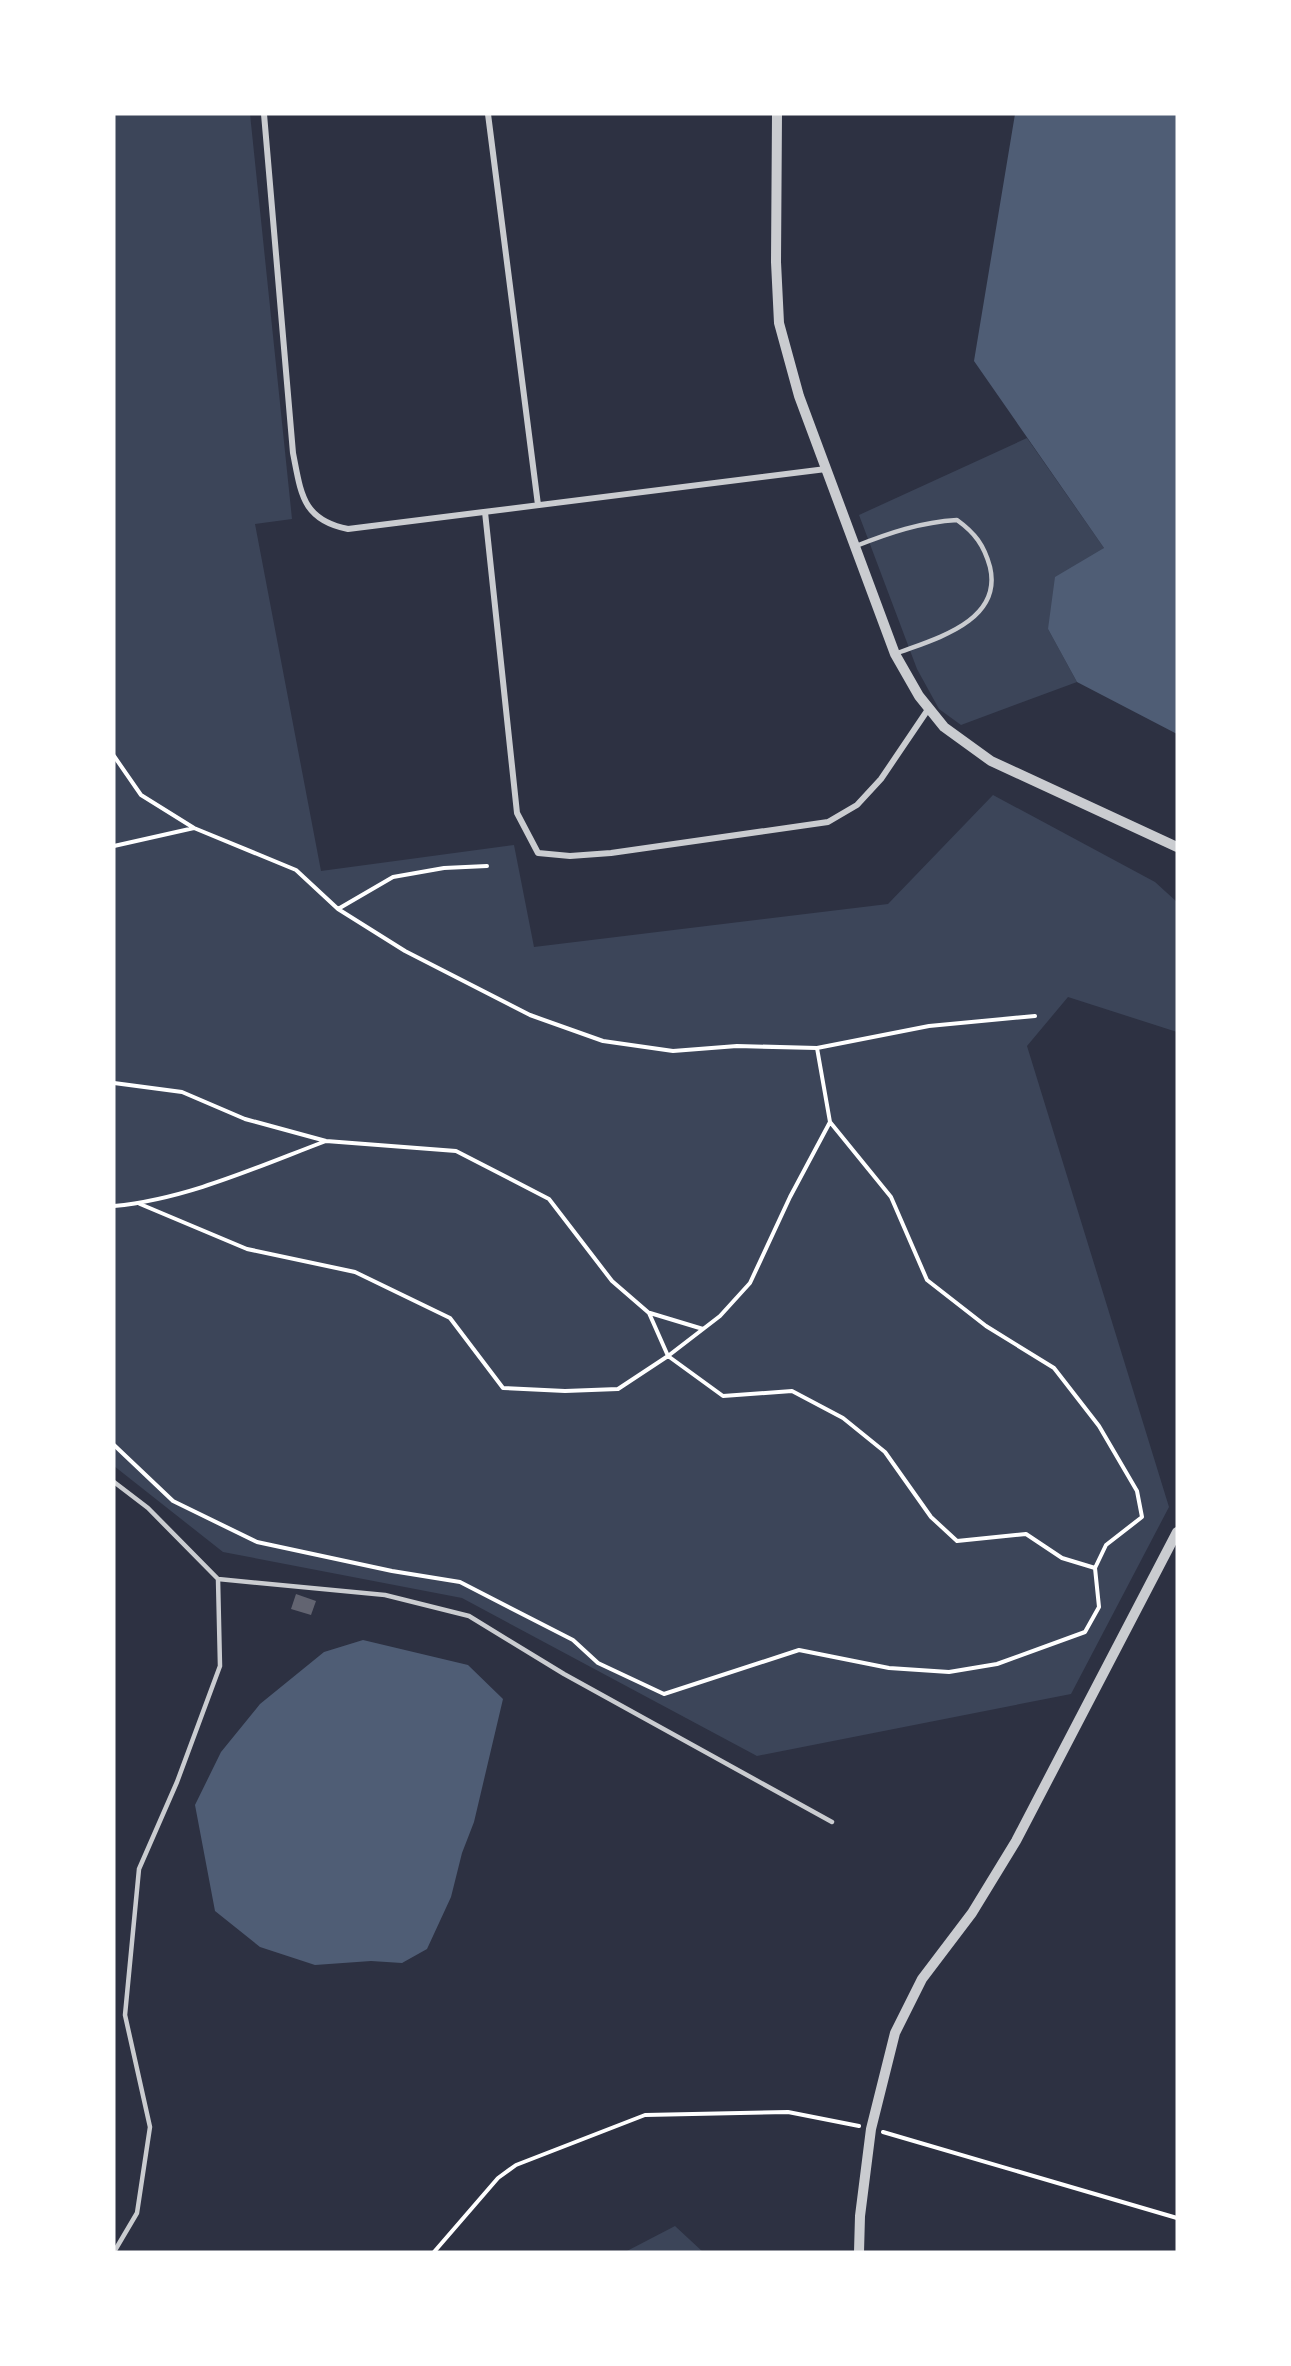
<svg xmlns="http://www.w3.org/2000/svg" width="1291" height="2366" viewBox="0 0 1291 2366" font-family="Mulish,sans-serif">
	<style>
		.green { fill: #3c4559 }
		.water { fill: #4f5d75 }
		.building { fill: #626471 }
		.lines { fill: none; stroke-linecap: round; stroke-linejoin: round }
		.path { stroke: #fff; stroke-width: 4 }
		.service { stroke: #caccd0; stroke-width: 4.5 }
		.minor { stroke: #caccd0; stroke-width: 6 }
		.tertiary { stroke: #caccd0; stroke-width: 10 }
	</style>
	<rect width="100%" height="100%" fill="#2d3142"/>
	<path class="green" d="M114,114H250L292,519L255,524L321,871L514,845L534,947L888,904L993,795L1155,882L1177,902V1032L1068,997L1027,1046L1169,1507L1071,1694L757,1756L462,1598L223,1552L114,1466Z
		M1027,438L1104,548L1048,629L1077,682L961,725L939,709L917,669L859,515Z
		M675,2226L703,2252H625Z"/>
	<path class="water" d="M1015,114H1177V734L1077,682L1048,629L1055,577L1104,548L974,361Z
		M363,1640L468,1665L503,1699L474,1822L462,1853L451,1897L427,1949L402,1963L371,1961L315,1965L260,1947L215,1911L195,1805L221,1752L260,1704L324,1652Z"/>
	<path class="building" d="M296,1594L316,1601L311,1615L291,1609Z"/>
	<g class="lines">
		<path class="path" d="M114,756L141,795L194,828L296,870L338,909L405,951L530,1015L603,1041L673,1051L737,1046L817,1048L830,1122
			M114,846L194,828
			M338,909L393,877L444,868L487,866
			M817,1048L929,1026L1035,1016
			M114,1083L182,1092L245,1119L326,1141L456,1151L549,1199L612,1281L649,1313L668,1356L723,1396L792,1391L843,1418L885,1452L931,1517L957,1541L1026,1534L1062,1558L1095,1568
			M830,1122L891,1197L927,1280L986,1326L1054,1368L1099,1426L1137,1491L1142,1517L1106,1545L1095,1568
			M140,1204L247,1249L355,1272L450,1318L503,1388L565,1391L618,1389L668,1356L720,1316L750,1283L790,1197L830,1122
			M114,1206C187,1199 257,1167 326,1141
			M650,1313L703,1329
			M114,1445L173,1501L257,1542L392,1571L460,1582L573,1640L598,1663L664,1694L799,1650L889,1668L949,1672L997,1664L1085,1632L1099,1607L1095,1568
			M883,2132L1177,2218
			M434,2252L498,2178L516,2165L645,2115L788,2112L859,2126"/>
		<path class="service" d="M856,546C889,533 921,522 957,520C975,533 984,545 990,567C1003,622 934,639 895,654
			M114,1482L148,1508L218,1579L385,1595L469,1616L564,1674L832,1822
			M114,2252L137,2213L150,2127L125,2015L139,1869L177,1782L220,1666L218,1579"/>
		<path class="minor" d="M264,114L293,453C301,493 302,520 348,529L826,469
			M488,114L538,505
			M485,512L517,813L538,853L570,856L611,853L828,822L857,805L881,779L929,708"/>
		<path class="tertiary" d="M777,114L776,262L779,323L799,396L895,654L919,696L944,727L991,761L1177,847
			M859,2252L860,2216L871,2129L895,2033L922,1979L972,1913L1016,1841L1177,1532"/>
	</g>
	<rect width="1291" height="2366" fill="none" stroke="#ffffff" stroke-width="231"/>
</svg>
